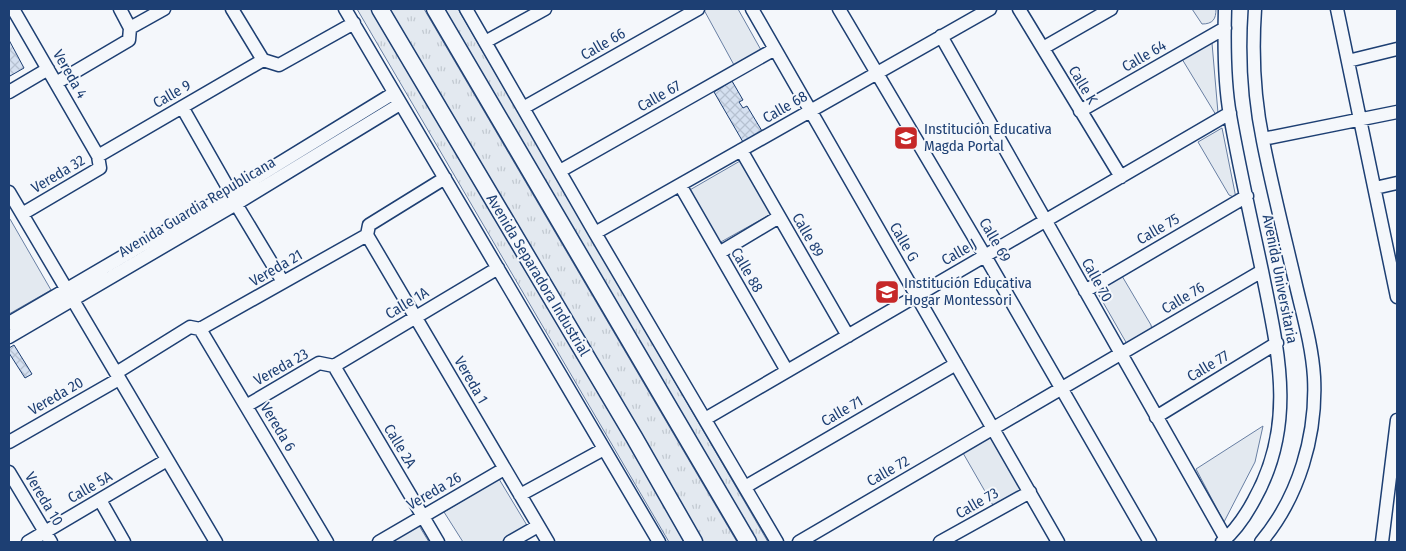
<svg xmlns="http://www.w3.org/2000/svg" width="1406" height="551" viewBox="0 0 1406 551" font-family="'Fira Sans Condensed',sans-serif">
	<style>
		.grass { fill: url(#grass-tufts); stroke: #687fa3 }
		.green { fill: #e3e9f0; stroke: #687fa3 }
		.building { fill: url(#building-cross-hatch); stroke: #1d3f73 }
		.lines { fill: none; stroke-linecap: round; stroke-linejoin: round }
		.minor-casing { stroke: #1d3f73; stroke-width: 15 }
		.major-casing { stroke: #1d3f73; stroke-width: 19 }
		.minor { stroke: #f4f7fb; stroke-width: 12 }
		.major { stroke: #f4f7fb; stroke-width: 16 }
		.labels { text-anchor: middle; stroke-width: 4; stroke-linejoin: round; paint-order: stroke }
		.street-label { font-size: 15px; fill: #1d3f73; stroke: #f4f7fb }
		.poi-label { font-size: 15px; fill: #1d3f73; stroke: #f4f7fb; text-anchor: start }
	</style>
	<defs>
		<pattern id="grass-tufts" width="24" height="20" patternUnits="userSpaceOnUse" patternTransform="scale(1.25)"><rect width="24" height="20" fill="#e3e9f0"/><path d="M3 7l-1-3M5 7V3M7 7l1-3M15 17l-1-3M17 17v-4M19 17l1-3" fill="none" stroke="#c2c9d1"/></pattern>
		<pattern id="building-cross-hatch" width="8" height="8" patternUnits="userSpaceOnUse" patternTransform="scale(1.25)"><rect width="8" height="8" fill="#d5e0f0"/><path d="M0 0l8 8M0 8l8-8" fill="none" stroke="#b6c1d1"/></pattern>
	</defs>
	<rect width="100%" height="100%" fill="#f4f7fb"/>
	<path class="grass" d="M357,9H374L686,542H669Z
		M389,9H424L737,542H700Z
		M444,9H458L768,542H754Z"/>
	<path class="green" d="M707,9H738L761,50L734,65L704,10Z
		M1192,9H1216C1216,19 1213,24 1202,24Z
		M1212,43L1218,113L1216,115L1182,59Z
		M1222,128L1236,198L1229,195L1198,142Z
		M740,161L771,214L719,243L688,191Z
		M9,219H10L51,290L9,314Z
		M1122,276L1151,325L1152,330L1127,344L1096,290Z
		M1263,426L1255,462L1224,522L1196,469Z
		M991,437L1022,492L994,507L963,453Z
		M499,479L528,527L503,542H463L444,512Z
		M418,524L429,542H388Z"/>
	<path class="building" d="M9,40L24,68L10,76L9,73Z
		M732,81L743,100L739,102L743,108L747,106L762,131L743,142L714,92Z
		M14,345L32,374L25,378L9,353V348Z"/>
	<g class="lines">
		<defs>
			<path id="minor" d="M13,9L98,156L100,168L22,214
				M120,9L130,28
				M232,9L263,60
				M345,9L659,542
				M466,9L595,233L777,542
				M752,9L1058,542
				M839,9L985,256L1150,542
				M1019,9L1121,177
				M1255,9C1252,52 1254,98 1263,141C1272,187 1284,234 1295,281C1302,312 1312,344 1314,377C1317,435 1299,497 1261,542
				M1337,9L1397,297
				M130,28L164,9
				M941,36L1226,539
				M485,42L545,9
				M1043,48L1111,9
				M263,60L279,65L354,23
				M1348,61L1397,49
				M56,83L129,40L130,28
				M9,92L48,69
				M182,107L231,193
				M523,108L698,9
				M1080,111L1225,28
				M1263,139L1397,112
				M741,150L848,336
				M98,156L263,60
				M560,171L775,49
				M680,185L787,371
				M1375,188L1397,183
				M9,192L216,542
				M236,204L283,282
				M595,233L990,9
				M367,235L548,542
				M719,253L779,217
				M1085,291L1247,196
				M9,323L231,193L394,93
				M200,329L327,542
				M9,337L236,204L400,104
				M334,366L438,542
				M334,366L498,268
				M116,373L190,327L200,329L367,235L369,225L445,178
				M246,406L319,363L334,366
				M1156,417L1277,343
				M705,419L1230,113
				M9,442L119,379
				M9,472L51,542
				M745,487L956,364
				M520,495L604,449
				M100,500L124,542
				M28,542L167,460
				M379,542L504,469
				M510,542L538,526
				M799,542L1262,271
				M940,542L1030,492
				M1222,542C1235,531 1246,515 1254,500C1297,424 1278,351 1262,271C1251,219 1239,167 1230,115C1224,81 1224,43 1225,9
				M1382,542L1397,420"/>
			<path id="major" d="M380,9L634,437L694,542
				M435,9L748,542"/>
		</defs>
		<use href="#minor" class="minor-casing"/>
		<use href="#major" class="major-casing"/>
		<use href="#minor" class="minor"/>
		<use href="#major" class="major"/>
	</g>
	<defs>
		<symbol id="school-square" viewBox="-11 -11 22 22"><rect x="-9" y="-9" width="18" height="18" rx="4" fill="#c62828" stroke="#f4f7fb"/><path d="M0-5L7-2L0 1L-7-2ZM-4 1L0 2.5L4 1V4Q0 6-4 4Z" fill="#fff"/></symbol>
	</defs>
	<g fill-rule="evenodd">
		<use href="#school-square" x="892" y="124" width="28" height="28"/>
		<use href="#school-square" x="873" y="278" width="28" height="28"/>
	</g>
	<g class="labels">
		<g class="street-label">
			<text transform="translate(603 44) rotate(-30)" y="5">Calle 66</text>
			<text transform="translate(1144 56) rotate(-30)" y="5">Calle 64</text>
			<text transform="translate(70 74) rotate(60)" y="5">Vereda 4</text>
			<text transform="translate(1083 85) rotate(59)" y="5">Calle K</text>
			<text transform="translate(172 94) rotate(-30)" y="5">Calle 9</text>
			<text transform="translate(659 96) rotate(-30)" y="5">Calle 67</text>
			<text transform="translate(785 107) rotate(-30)" y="5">Calle 68</text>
			<text transform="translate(58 174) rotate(-31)" y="5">Vereda 32</text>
			<text transform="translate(197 207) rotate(-31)" y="5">Avenida Guardia Republicana</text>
			<text transform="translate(1158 229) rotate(-30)" y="5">Calle 75</text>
			<text transform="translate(808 235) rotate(60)" y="5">Calle 89</text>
			<text transform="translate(995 240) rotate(60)" y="5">Calle 69</text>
			<text transform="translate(904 242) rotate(60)" y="5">Calle G</text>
			<text transform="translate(959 252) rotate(-30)" y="5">Calle J</text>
			<text transform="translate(276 268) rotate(-30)" y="5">Vereda 21</text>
			<text transform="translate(747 270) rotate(60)" y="5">Calle 88</text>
			<text transform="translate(538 275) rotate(59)" y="5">Avenida Separadora Industrial</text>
			<text transform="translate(1280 279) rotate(79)" y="5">Avenida Universitaria</text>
			<text transform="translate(1097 280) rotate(61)" y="5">Calle 70</text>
			<text transform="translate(1183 298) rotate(-31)" y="5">Calle 76</text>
			<text transform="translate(407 303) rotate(-31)" y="5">Calle 1A</text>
			<text transform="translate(1208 366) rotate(-31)" y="5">Calle 77</text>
			<text transform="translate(281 367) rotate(-29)" y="5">Vereda 23</text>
			<text transform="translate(471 380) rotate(60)" y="5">Vereda 1</text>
			<text transform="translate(56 396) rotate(-30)" y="5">Vereda 20</text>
			<text transform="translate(842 411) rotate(-30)" y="5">Calle 71</text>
			<text transform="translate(278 427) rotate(59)" y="5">Vereda 6</text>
			<text transform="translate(400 446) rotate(59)" y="5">Calle 2A</text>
			<text transform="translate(888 471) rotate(-30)" y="5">Calle 72</text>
			<text transform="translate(90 487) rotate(-30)" y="5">Calle 5A</text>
			<text transform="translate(434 491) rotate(-30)" y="5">Vereda 26</text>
			<text transform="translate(44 499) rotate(59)" y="5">Vereda 10</text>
			<text transform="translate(977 503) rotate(-30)" y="5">Calle 73</text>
		</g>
		<g class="poi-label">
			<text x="924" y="134">Institución Educativa<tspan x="924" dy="17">Magda Portal</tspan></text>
			<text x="904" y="288">Institución Educativa<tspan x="904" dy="17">Hogar Montessori</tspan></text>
		</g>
	</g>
	<rect width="1406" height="551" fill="none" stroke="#1d3f73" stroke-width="20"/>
</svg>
